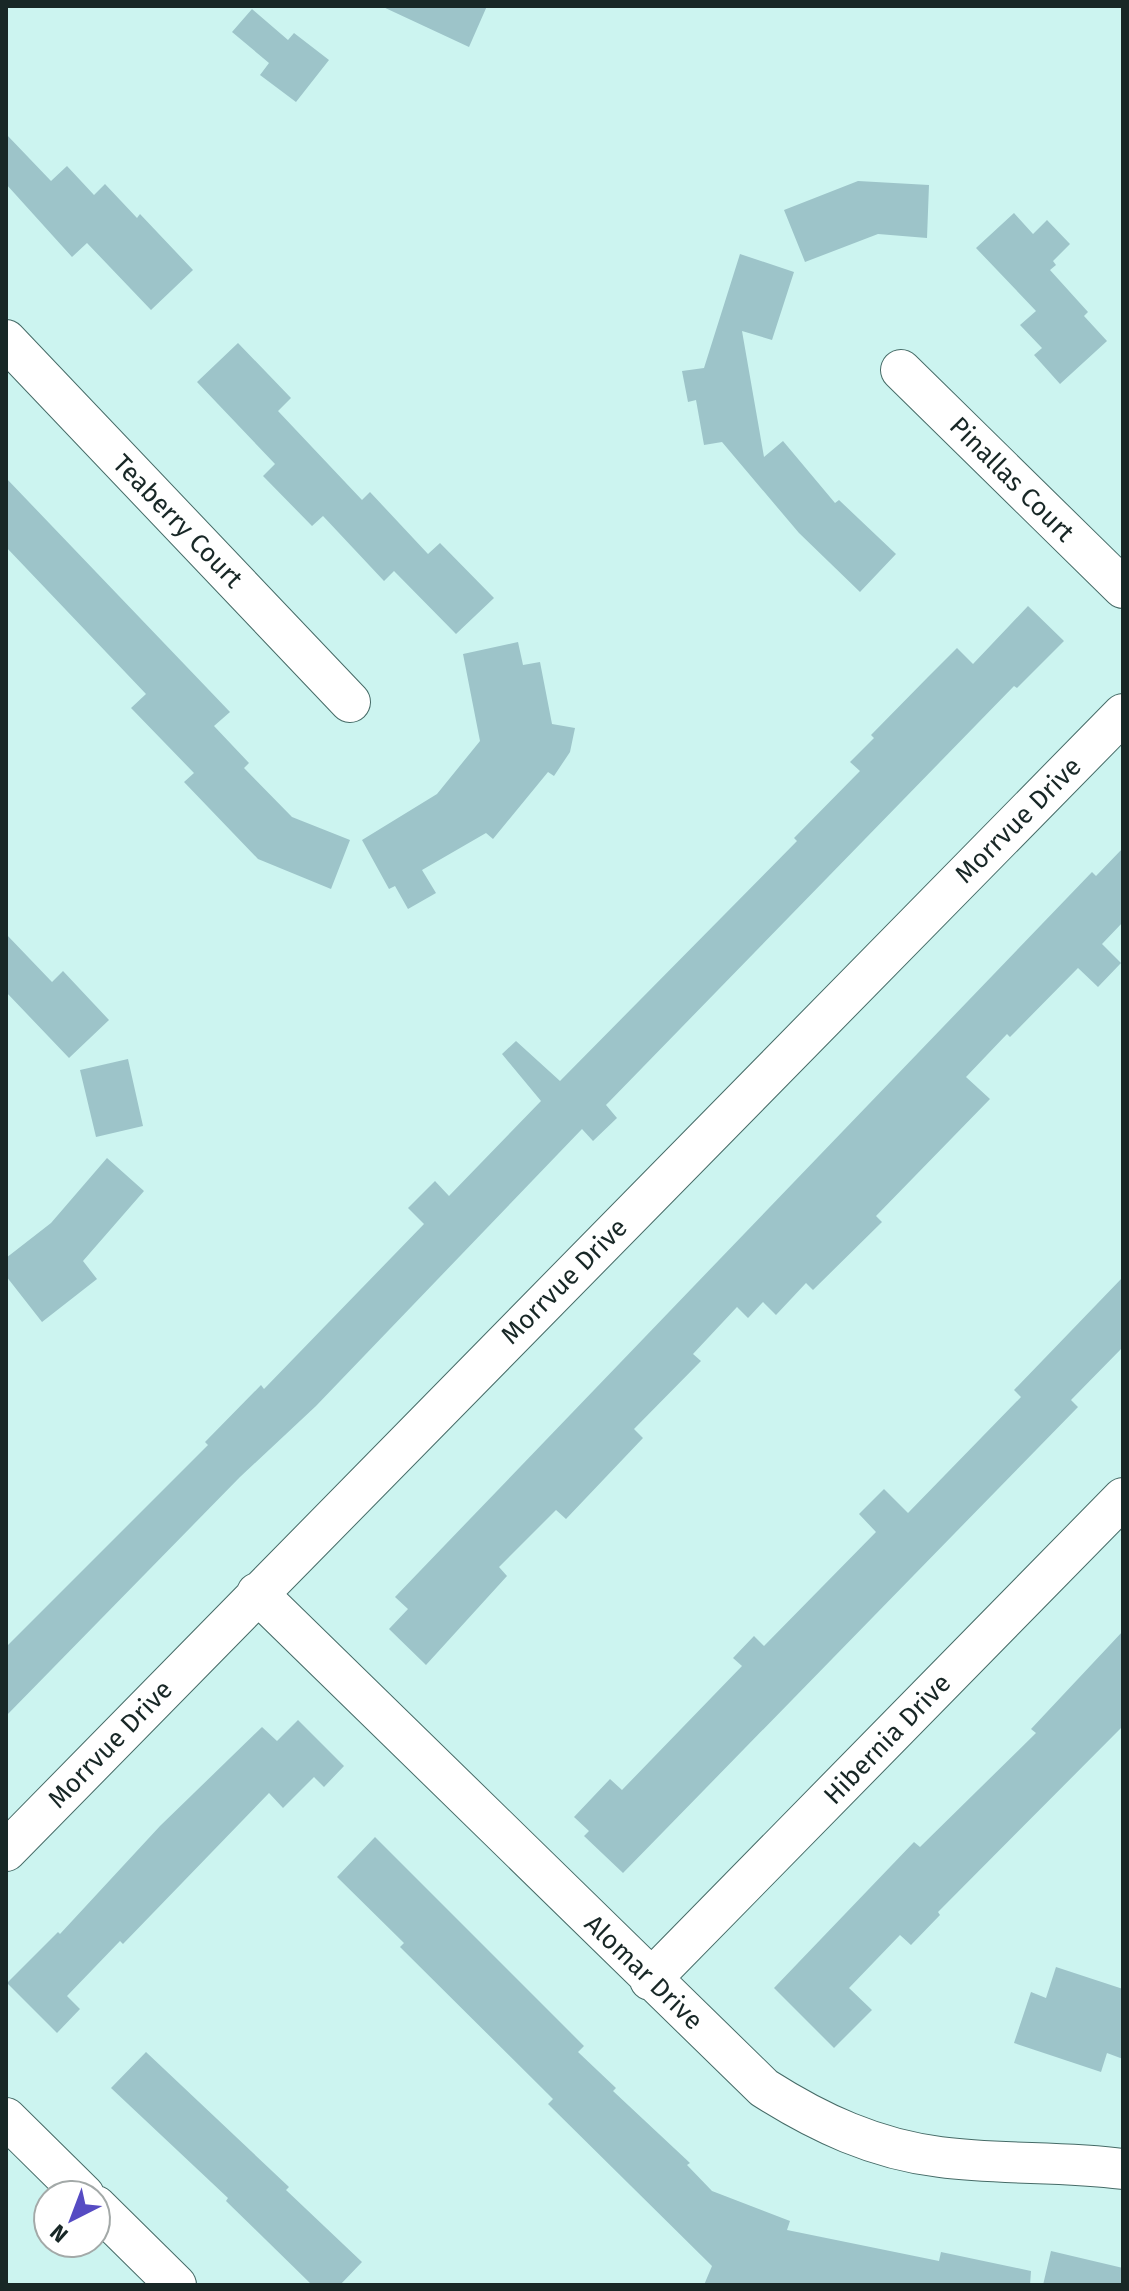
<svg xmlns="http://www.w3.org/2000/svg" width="1129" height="2291" viewBox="0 0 1129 2291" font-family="'Fira Sans',sans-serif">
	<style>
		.building { fill: #9dc4c9 }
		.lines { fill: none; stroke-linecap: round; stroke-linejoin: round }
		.street-casing { stroke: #466b67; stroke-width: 42 }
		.street { stroke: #fff; stroke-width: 40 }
		.labels { text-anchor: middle; stroke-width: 8; stroke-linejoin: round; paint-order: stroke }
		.street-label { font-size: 26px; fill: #182726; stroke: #fff }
	</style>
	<rect width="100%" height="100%" fill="#ccf4f0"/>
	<path class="building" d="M381,6H487L469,47Z
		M252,9L288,40L294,33L329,60L296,102L260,75L269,63L232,32Z
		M6,134L51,181L67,166L94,195L105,184L137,218L140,214L193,270L151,310L87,243L72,257L6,184Z
		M858,181L929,185L927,238L878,234L805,262L784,210Z
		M1014,213L1033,234L1047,220L1070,244L1053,261L1056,265L1050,270L1088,312L1084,316L1107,341L1060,384L1034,355L1042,348L1020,325L1036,311L976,248Z
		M740,254L794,272L772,340L742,331L764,457L783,441L835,503L839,500L896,554L860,592L799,533L722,442L704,445L696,400L688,402L682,371L704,368Z
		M238,343L291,398L278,411L362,500L370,492L428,554L440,543L494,598L456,634L394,571L384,581L323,516L312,526L263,476L275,464L197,382Z
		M6,478L230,712L214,726L249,763L244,768L292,817L350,840L331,889L258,859L184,782L194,773L131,708L146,694L6,547Z
		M1028,606L1064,641L1017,688L1014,686L606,1105L617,1118L593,1141L582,1129L316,1406L240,1477L6,1716V1647L208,1445L205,1442L261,1385L264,1389L424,1224L408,1208L435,1181L449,1196L541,1101L502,1054L516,1041L560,1081L797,841L794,838L860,771L850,762L874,738L871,735L928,677L957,648L973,664Z
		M518,642L523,665L540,662L552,724L575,728L570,752L554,776L548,772L493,839L486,833L422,870L436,893L408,909L395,886L389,889L362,840L437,794L480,741L463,654Z
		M1123,848V922L1102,944L1121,963L1098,987L1078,968L1010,1037L1007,1034L966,1077L990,1099L876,1216L882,1222L813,1290L806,1283L776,1315L763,1302L748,1318L737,1307L693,1354L701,1361L634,1429L643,1438L566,1519L556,1510L499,1567L507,1576L426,1665L389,1629L408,1609L395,1597L1092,872L1096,876Z
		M6,934L52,982L63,971L109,1020L69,1058L6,992Z
		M128,1059L143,1126L96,1137L80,1070Z
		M107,1158L144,1191L83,1261L97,1279L42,1322L6,1276V1258L51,1223Z
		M1123,1277V1347L1071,1400L1078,1407L623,1873L584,1836L589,1831L574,1817L610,1779L622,1790L742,1666L733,1658L754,1636L764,1646L876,1532L859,1514L884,1489L908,1513L1021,1397L1014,1390Z
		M1123,1631V1726L938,1912L940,1915L911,1945L900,1935L849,1988L872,2010L834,2048L774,1988L914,1842L920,1847L1036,1733L1031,1729Z
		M298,1720L344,1766L324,1787L314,1777L283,1808L269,1793L123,1944L120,1941L67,1996L80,2009L57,2033L7,1983L58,1932L60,1934L160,1826L262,1727L277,1741Z
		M375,1837L584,2046L578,2052L616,2088L613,2091L690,2163L687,2165L712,2191L790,2221L787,2230L939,2261L941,2252L1031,2271L1030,2285H704L712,2266L548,2104L553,2099L400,1947L404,1943L337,1877Z
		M1056,1967L1123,1989V2059L1107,2053L1101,2072L1014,2043L1031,1992L1046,1998Z
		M146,2052L289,2187L286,2190L362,2262L340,2285H312L226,2201L228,2198L111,2088Z
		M1051,2251L1123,2268V2285H1043Z"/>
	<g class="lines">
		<defs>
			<path id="street" d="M6,340L350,702
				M901,370L1123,588
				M257,1593L764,2088C819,2123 875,2149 940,2157C1000,2165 1062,2161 1123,2169
				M6,1851L1123,714
				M650,1980L1123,1498
				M6,2118L84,2195
				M96,2206L176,2285"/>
		</defs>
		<use href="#street" class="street-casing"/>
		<use href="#street" class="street"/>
	</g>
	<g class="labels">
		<g class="street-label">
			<text transform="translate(1012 479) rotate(45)" y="9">Pinallas Court</text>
			<text transform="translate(178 521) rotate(46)" y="9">Teaberry Court</text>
			<text transform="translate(1018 820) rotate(-45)" y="9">Morrvue Drive</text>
			<text transform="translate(564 1281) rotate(-45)" y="9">Morrvue Drive</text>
			<text transform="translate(887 1739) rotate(-46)" y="9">Hibernia Drive</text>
			<text transform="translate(110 1744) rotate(-46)" y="9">Morrvue Drive</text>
			<text transform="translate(644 1972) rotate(44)" y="9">Alomar Drive</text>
		</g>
	</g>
	<rect width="1129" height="2291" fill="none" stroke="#182726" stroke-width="16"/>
	<g transform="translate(72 2219) rotate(222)"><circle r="38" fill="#ffffff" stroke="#a3a9a8" stroke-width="2"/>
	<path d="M0-6L14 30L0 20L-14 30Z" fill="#564bc3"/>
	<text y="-12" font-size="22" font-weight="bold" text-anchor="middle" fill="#182726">N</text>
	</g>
</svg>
